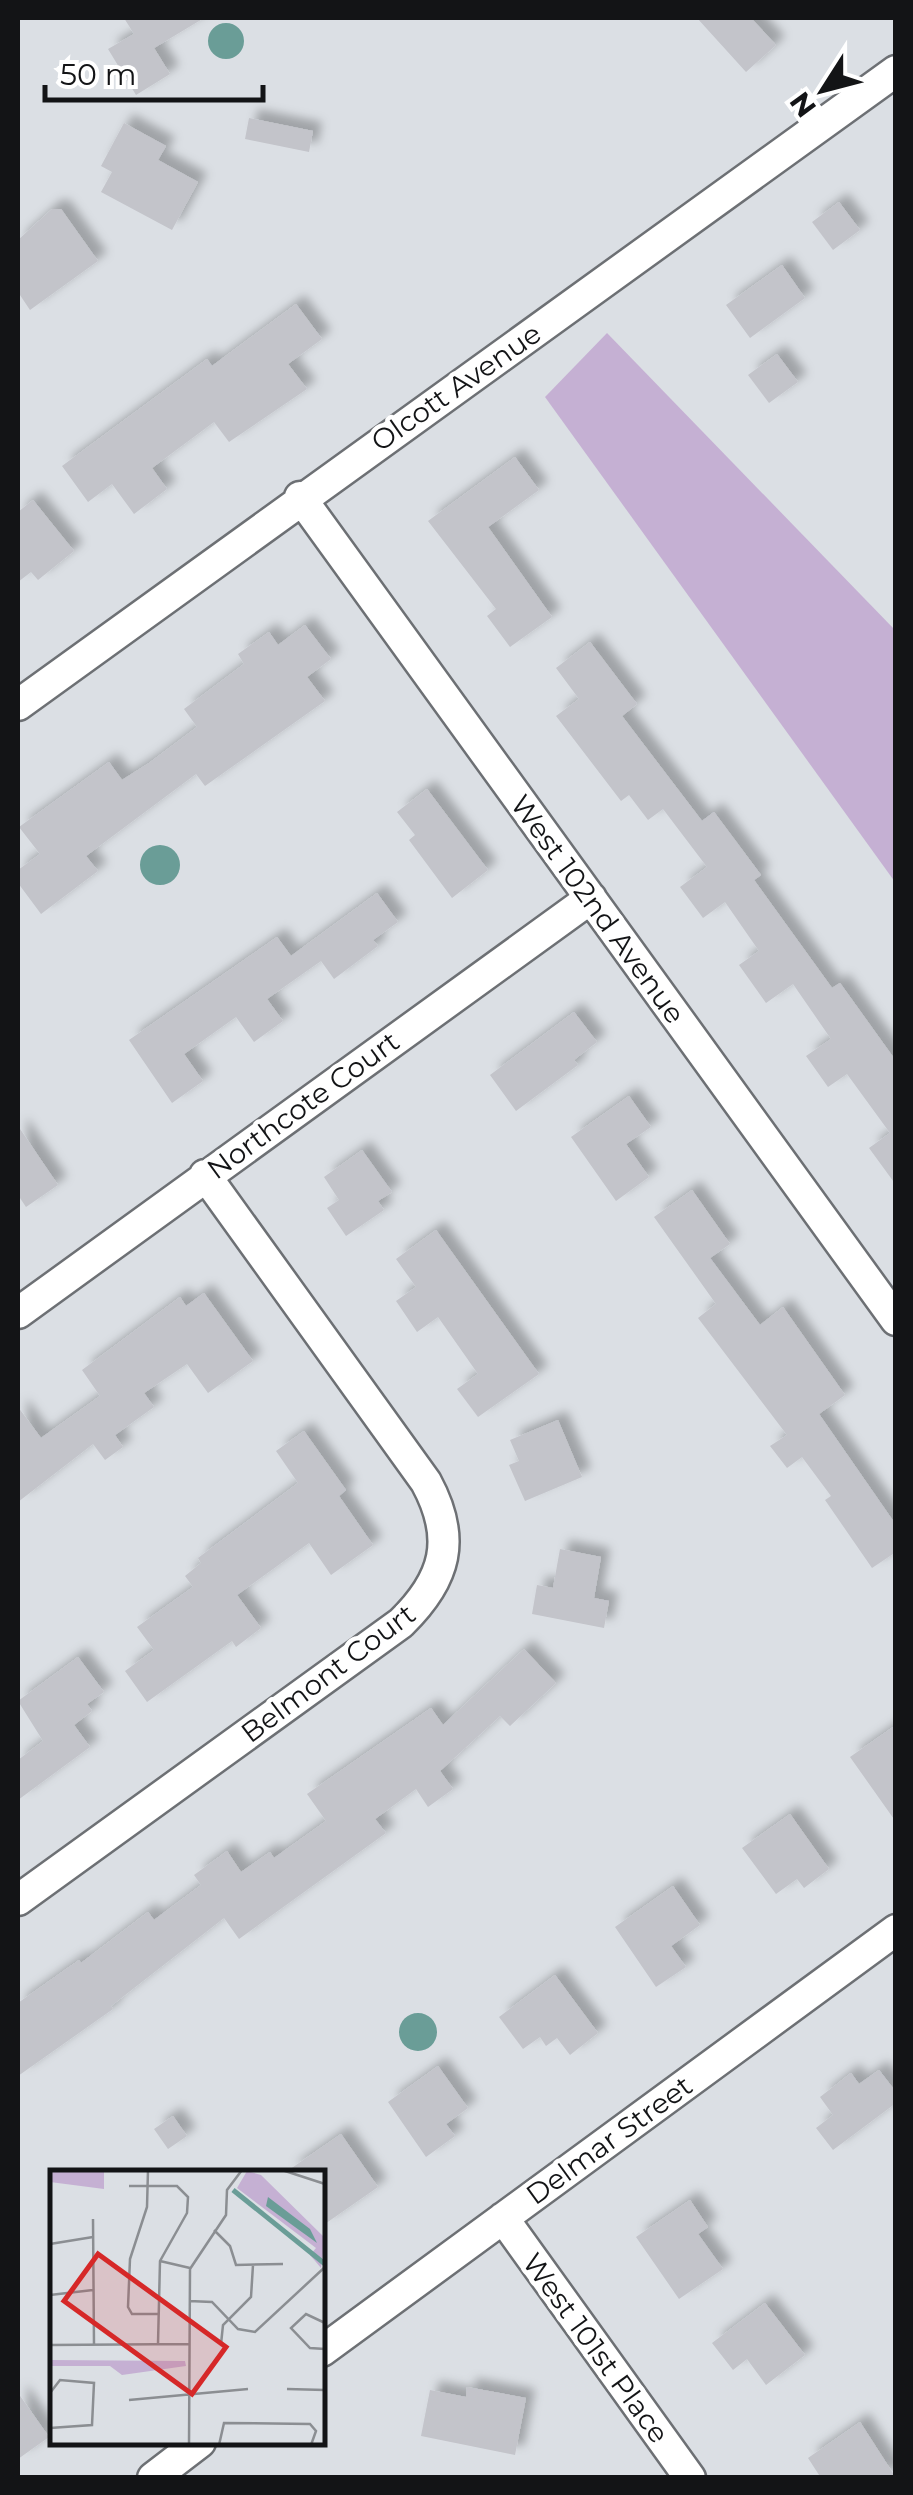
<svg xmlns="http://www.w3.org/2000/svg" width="913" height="2495" viewBox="0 0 913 2495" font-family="Montserrat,sans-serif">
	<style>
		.green { fill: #c5b0d3 }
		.water { fill: #6a9d97 }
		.building { fill: #c3c4ca; filter: url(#shadow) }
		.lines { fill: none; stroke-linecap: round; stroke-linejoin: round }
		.street-casing { stroke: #6d7074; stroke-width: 35 }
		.street { stroke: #fff; stroke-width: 30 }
		.labels { text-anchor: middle; stroke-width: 9; stroke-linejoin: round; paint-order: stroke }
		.street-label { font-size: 28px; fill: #131416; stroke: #fff }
		.inset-river { fill: none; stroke: #6a9d97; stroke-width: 5 }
		.inset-road { fill: none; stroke: #8b8e92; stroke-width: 2.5 }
		.view { fill: #d62828; fill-opacity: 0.15; stroke: #d62828; stroke-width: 5 }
		.inset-edge { fill: none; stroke: #131416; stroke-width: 5 }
	</style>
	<defs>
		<filter id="shadow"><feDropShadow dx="9" dy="-9" stdDeviation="5" flood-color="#0004"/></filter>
	</defs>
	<rect width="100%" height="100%" fill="#dbdfe4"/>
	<path class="green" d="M607,333L895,630V882L545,397Z"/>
	<path class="water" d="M208 41a18 18 0 1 1 36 0a18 18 0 1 1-36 0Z
		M140 865a20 20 0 1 1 40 0a20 20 0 1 1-40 0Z
		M399 2032a19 19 0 1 1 38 0a19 19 0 1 1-38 0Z"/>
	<path class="building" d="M124,18H204L154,48L170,74L136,95L108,49L134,34Z
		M697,18H751L776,45L746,72Z
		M249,118L313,131L309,152L245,139Z
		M124,123L166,146L158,160L198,182L172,230L101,192L112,172L101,166Z
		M839,202L860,230L833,250L812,222Z
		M52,209H61L98,261L30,310L18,292V240Z
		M782,265L805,298L750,338L726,305Z
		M296,304L322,339L288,364L307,389L229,442L214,422L152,468L167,489L134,514L112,484L88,502L62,466L207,359L212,366Z
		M777,354L798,382L769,403L748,375Z
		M515,457L539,490L488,527L552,617L510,647L487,616L496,609L428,521Z
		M33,500L74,551L38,580L31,572L18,582V512Z
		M305,625L331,659L307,677L325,701L205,786L196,774L86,856L98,871L41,914L18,883V870L40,854L19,827L109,762L122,780L149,763L197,727L184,709L244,664L238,654L269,632L278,645Z
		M590,642L637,704L622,716L702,821L714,812L761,875L754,880L832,988L840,983L896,1061V1185L869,1148L890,1133L847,1074L828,1087L806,1056L831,1039L793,984L766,1003L739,965L759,951L725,902L703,918L680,887L707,867L663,809L648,820L629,795L621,801L556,716L579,699L556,668Z
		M427,789L488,870L452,898L409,840L415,835L397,812Z
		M377,893L398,922L373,940L378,946L334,979L321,961L267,999L283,1021L254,1042L236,1017L184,1054L203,1081L172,1103L129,1040L277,937L291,956Z
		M574,1012L597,1042L574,1060L578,1065L516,1111L490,1075Z
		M629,1096L651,1127L626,1144L649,1177L616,1201L571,1137Z
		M18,1126L58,1185L26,1207L18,1195Z
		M362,1150L392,1192L378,1201L384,1210L346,1236L327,1208L339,1200L324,1177Z
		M692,1190L730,1244L710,1258L760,1325L783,1307L845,1395L819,1414L896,1525V1552L872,1568L825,1500L831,1496L802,1457L787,1468L770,1446L787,1435L698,1318L716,1304L654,1217Z
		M436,1230L539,1374L478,1417L457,1389L478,1374L438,1317L417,1332L396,1301L416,1287L396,1259Z
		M204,1293L253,1361L208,1393L187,1364L144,1393L154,1407L115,1435L123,1447L105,1460L93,1444L18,1502V1407L41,1438L100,1396L82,1370L180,1297L186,1306Z
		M558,1420L582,1477L525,1501L509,1465L519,1461L510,1440Z
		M304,1431L346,1490L339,1496L373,1545L331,1575L309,1543L237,1595L261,1628L236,1647L232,1641L147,1702L125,1671L154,1650L137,1627L193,1587L185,1576L201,1563L198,1558L298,1483L276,1451Z
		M560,1549L601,1557L594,1598L609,1601L604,1628L532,1614L537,1585L553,1588Z
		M524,1649L556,1683L510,1726L500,1716L440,1771L453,1789L428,1807L416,1789L375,1819L386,1833L300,1895L239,1939L224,1918L111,2006L113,2009L18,2076V2003L79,1960L81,1963L148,1912L154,1920L201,1885L194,1875L227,1851L241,1872L270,1852L274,1858L326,1821L307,1794L431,1708L443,1725Z
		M78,1657L104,1692L87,1704L92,1711L74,1725L90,1747L18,1800V1760L43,1741L18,1701Z
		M896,1725V1822L850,1757Z
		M790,1814L829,1869L804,1888L797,1879L776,1894L742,1848Z
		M673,1886L700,1925L671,1946L686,1967L656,1987L615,1927Z
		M555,1975L598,2033L570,2055L557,2038L546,2046L540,2037L523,2049L499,2017Z
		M438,2066L468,2108L446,2124L455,2136L426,2157L388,2102Z
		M879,2070L896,2092V2103L833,2150L816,2128L833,2115L820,2097L851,2073L859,2084Z
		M173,2116L187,2136L168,2149L154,2129Z
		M341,2134L378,2187L322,2226V2172H286Z
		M690,2200L708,2227L698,2234L723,2269L679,2299L636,2237Z
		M765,2303L805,2355L766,2385L747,2359L733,2370L712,2343Z
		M467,2387L526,2398L515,2455L421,2436L430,2390L466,2397Z
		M18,2393L49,2437L18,2459Z
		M860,2422L896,2478H821L808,2458Z"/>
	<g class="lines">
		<defs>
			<path id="street" d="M300,497L896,1320
				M18,705L896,71
				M18,1313L591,898
				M18,1900L401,1623C446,1579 457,1539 426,1482L205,1175
				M503,2218L690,2478
				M322,2351L896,1930
				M153,2478L200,2442"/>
		</defs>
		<use href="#street" class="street-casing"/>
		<use href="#street" class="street"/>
	</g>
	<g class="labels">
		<g class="street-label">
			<text transform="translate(456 387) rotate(-35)" y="10">Olcott Avenue</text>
			<text transform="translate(598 909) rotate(54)" y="10">West 102nd Avenue</text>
			<text transform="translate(303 1105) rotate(-36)" y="10">Northcote Court</text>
			<text transform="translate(328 1673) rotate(-37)" y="10">Belmont Court</text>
			<text transform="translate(609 2140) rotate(-36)" y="10">Delmar Street</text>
			<text transform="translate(596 2348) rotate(54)" y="10">West 101st Place</text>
		</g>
	</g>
	<g transform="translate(50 2170)">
		<rect width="275" height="275" fill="#dbdfe4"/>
		<path d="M0,0H54V19L0,12ZM197,1L211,5L275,68L271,98L260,85L266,78L187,18ZM0,190L135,191L136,196L72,205L60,196H0Z" fill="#c5b0d3"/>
		<path d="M218,27L260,59L267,73L216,36Z" fill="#6a9d97"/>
		<path class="inset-river" d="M183,20L275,94"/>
		<path class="inset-road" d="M98,0L97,37L80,89L78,137L82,144H108M232,0L275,14M79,16H127L138,27L137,43L110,91L108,174M43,49L44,175M164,60L180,76L186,95L233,94M0,74L43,67M110,91L140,98M0,125L43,120M139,131L162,132L188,159L205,162L275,97M275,153L256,144L241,158L260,178L275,179M171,174L173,155L201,127L203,95M0,175L139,174M237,219L275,220M0,223L10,210L44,213L42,255L0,258M79,230L198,219M139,275L140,99L176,45L177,20L192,0M169,275L174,253L260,254L266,261L261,275"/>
		<path class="view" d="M48,84L176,177L142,224L14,131Z"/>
		<rect width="275" height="275" class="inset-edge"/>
	</g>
	<rect width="913" height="2495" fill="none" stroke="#131416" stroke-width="40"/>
	<g transform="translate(823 90) rotate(234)" stroke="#ffffff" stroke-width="8" paint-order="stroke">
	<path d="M0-8L18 38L0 25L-18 38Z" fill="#131416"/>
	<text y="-15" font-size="28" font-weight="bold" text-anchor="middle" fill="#131416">N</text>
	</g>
	<path d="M45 85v15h218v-15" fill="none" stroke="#131416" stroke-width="5"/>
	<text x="60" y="85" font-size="30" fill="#131416" stroke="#ffffff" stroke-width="8" paint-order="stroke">50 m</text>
</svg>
